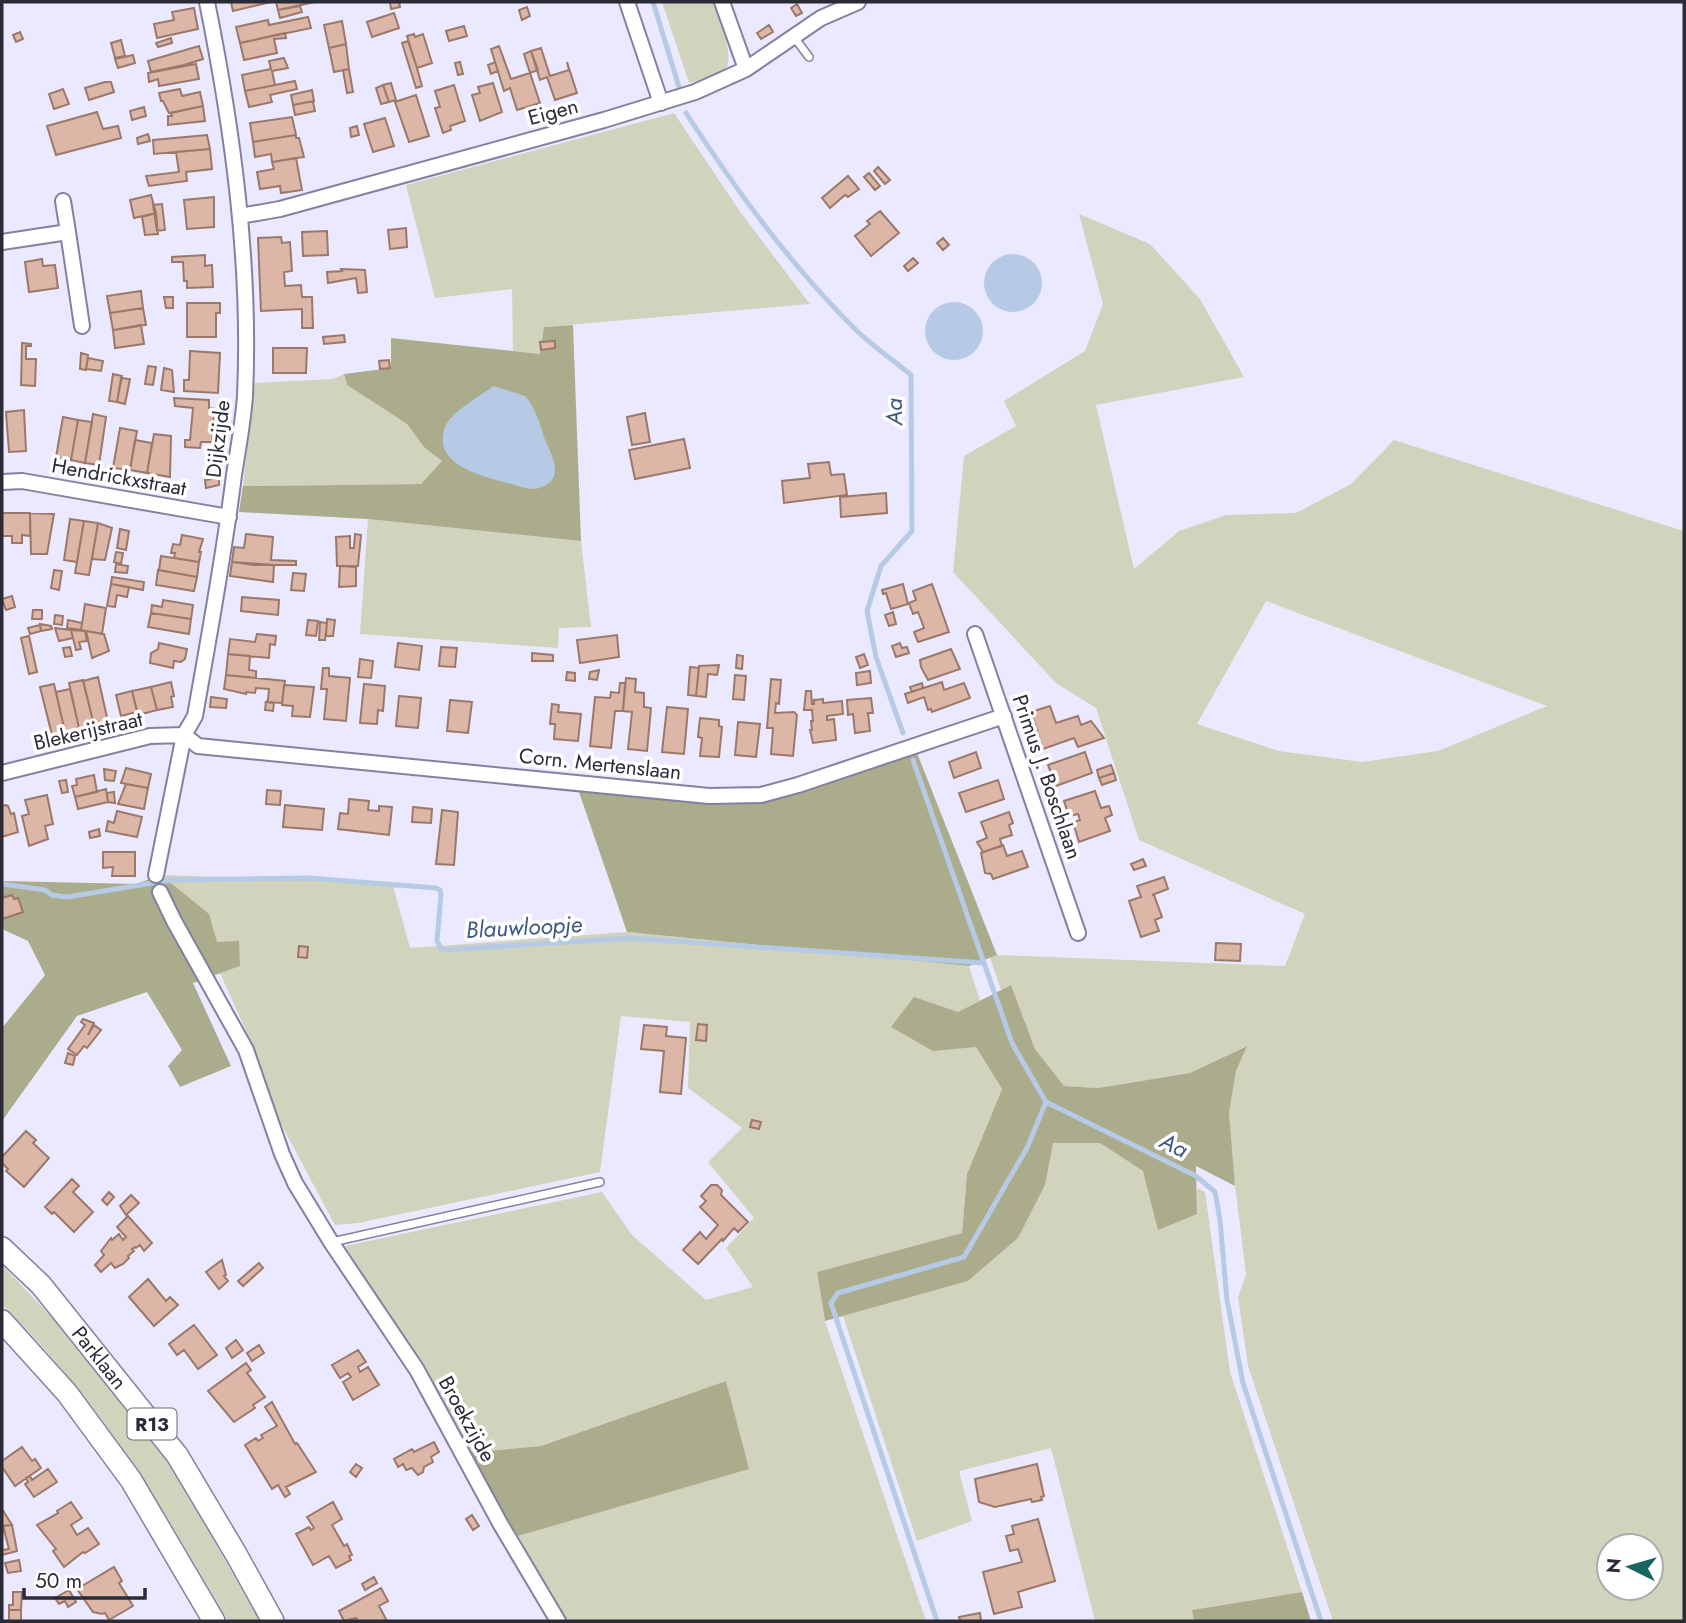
<svg xmlns="http://www.w3.org/2000/svg" width="1686" height="1623" viewBox="0 0 1686 1623" font-family="Jost,sans-serif">
	<style>
		.green { fill: #d1d3bd; fill-rule: evenodd }
		.forest { fill: #aaac8b }
		.water { fill: #b6c9e5 }
		.lines { fill: none; stroke-linecap: round; stroke-linejoin: round }
		.stream { stroke: #b6c9e5; stroke-width: 5 }
		.building { fill: #dcb6a6; stroke: #9b7869; stroke-width: 2 }
		.service-casing { stroke: #8480a1; stroke-width: 10 }
		.minor-casing { stroke: #8480a1; stroke-width: 18 }
		.primary-casing { stroke: #8480a1; stroke-width: 24 }
		.service { stroke: #fff; stroke-width: 7 }
		.minor { stroke: #fff; stroke-width: 14 }
		.primary { stroke: #fff; stroke-width: 21 }
		.labels { text-anchor: middle; stroke-width: 7; stroke-linejoin: round; paint-order: stroke }
		.shield { fill: #fff; stroke: #6b6a73; stroke-width: 2 }
		.shield-label { font-size: 19px; font-weight: bold; fill: #2b2a37 }
		.street-label { font-size: 21px; fill: #2b2a37; stroke: #fff }
		.water-label { font-size: 23px; font-style: italic; fill: #3c5881; stroke: #fff }
	</style>
	<rect width="100%" height="100%" fill="#ebe9ff"/>
	<path class="green" d="M662,2H713C718,18 740,64 721,73C711,78 699,80 689,83Z
		M674,113L741,213L810,304L544,327L540,354L513,351L512,289L435,298L406,185Z
		M1079,214L1150,244L1200,299L1244,377L1096,405L1134,569L1179,531L1226,515L1296,513L1351,484L1394,440L1684,531V1621H1333L1248,1366L1238,1297L1246,1275L1232,1159L1229,1113L1236,1071L1246,1046L1190,1073L1098,1088L1063,1086L1035,1049L1011,985L1001,990L990,958L997,955L1285,966L1305,914L1139,840L1096,708L1056,683L953,572L964,456L1016,426L1004,401L1085,351L1103,304ZM1266,601L1547,706L1438,751L1362,762L1279,751L1197,724ZM1609,1546H1651V1588H1609Z
		M344,374L347,385L407,424L424,447L443,461L421,484L243,486L254,383L333,379Z
		M368,519L581,541L591,627L559,628L558,648L360,634Z
		M161,875L392,882L410,948L627,932L969,966L980,1001L958,1012L914,998L933,1050L976,1047L1002,1089L967,1174L962,1233L817,1272L825,1321L926,1621H566L518,1536L748,1469L726,1381L541,1446L466,1453L423,1368L345,1246L602,1192L632,1235L706,1300L753,1287L726,1248L754,1218L708,1162L742,1128L688,1088L690,1022L621,1016L600,1172L358,1223L335,1225L280,1122L256,1053L220,973L240,966L217,942Z
		M1052,1143H1100L1143,1171L1197,1214V1188L1205,1192L1230,1372L1302,1592L1193,1610L1194,1621H1095L1051,1448L959,1471L972,1521L917,1541L843,1316L968,1281L1018,1238L1045,1185Z
		M2,1265L67,1333L164,1454L260,1621H228C162,1507 98,1397 2,1305Z"/>
	<path class="forest" d="M573,325L581,541L368,519L239,512L243,486L421,484L442,461L424,447L407,424L347,385L344,374L391,368V338L540,354L544,327Z
		M917,753L997,955L969,966L627,932L579,792L707,804L760,802Z
		M161,875L209,914L217,942L239,941L240,966L193,983L231,1066L180,1087L168,1066L182,1050L147,992L77,1016L2,1121V1028L45,975L28,941L2,929V881L136,884Z
		M1011,985L1035,1049L1064,1086L1098,1088L1190,1073L1247,1046L1236,1071L1229,1113L1235,1186L1196,1166L1197,1214L1158,1230L1143,1171L1100,1143H1053L1045,1185L1018,1238L968,1281L825,1321L817,1272L962,1233L967,1174L1002,1089L976,1047L933,1051L891,1027L914,997L958,1012Z
		M726,1381L749,1469L518,1536L466,1453L541,1446Z
		M1302,1592L1311,1621H1194L1192,1610Z"/>
	<path class="water" d="M984 283a29 29 0 1 1 58 0a29 29 0 1 1-58 0Z
		M925 331a29 29 0 1 1 58 0a29 29 0 1 1-58 0Z
		M494,386L525,396C536,408 540,425 545,440C550,451 560,468 552,480C549,484 543,487 539,488C529,491 517,485 507,483C482,476 431,465 445,427C450,413 481,395 494,386Z"/>
	<g class="lines">
		<path class="stream" d="M653,2L679,87
			M686,113C736,190 791,266 857,331C874,347 893,360 911,375L912,531L881,566L867,611L876,657L903,733
			M913,760L1012,1043L1046,1102L1196,1176L1215,1192L1220,1220L1227,1300L1243,1383L1321,1621
			M2,884L45,890L52,895L67,897L171,880L309,878L436,888L440,890L441,894L437,941L442,950L629,938L984,963
			M937,1621L831,1303L838,1293L964,1257L1027,1148L1046,1102"/>
	</g>
	<path class="building" d="M231,2H271L233,11Z
		M276,2H315L278,10Z
		M390,2H399L400,7L391,9Z
		M797,4L802,13L796,16L791,8Z
		M300,6L302,12L280,18L278,10Z
		M527,7L530,16L522,20L519,10Z
		M194,8L198,29L157,38L154,24L174,20L172,12Z
		M394,13L399,28L372,37L367,22Z
		M308,17L311,28L240,43L236,27L268,20L269,25Z
		M342,21L346,44L329,48L324,25Z
		M769,25L773,32L761,39L757,33Z
		M464,26L467,36L449,41L446,31Z
		M20,32L23,39L16,42L13,35Z
		M285,33L286,38L274,39L277,53L244,60L240,43Z
		M414,34L415,37L423,34L432,63L417,68L407,36Z
		M171,38L172,43L158,47L156,43Z
		M121,40L125,56L115,58L111,43Z
		M408,41L417,68L422,86L416,88L402,43Z
		M346,44L349,69L334,72L329,48Z
		M199,46L203,59L184,65L151,72L148,61Z
		M499,46L511,79L530,73L540,103L517,110L510,88L504,91L495,62L491,49Z
		M541,48L550,76L569,70L567,62L577,93L555,100L547,77L540,80L531,51Z
		M531,51L538,70L530,73L524,54Z
		M133,55L135,63L118,68L115,59Z
		M284,58L288,68L272,71L275,85L245,91L242,75L271,69L269,61Z
		M460,62L463,74L458,75L455,63Z
		M495,62L498,71L491,74L488,65Z
		M196,64L199,79L159,86L158,79L149,82L148,73Z
		M349,69L353,92L347,93L343,70Z
		M295,81L297,89L270,95L272,102L249,107L245,91Z
		M105,82H111L114,92L89,100L85,88Z
		M391,83L396,100L389,102L383,85Z
		M493,83L502,112L480,121L472,95L480,93L478,87Z
		M383,85L389,102L381,104L376,88Z
		M454,85L465,121L450,126L451,130L443,133L435,108L440,107L435,91Z
		M63,89L69,104L54,109L49,94Z
		M180,89L182,96L200,92L203,106L169,113L163,101H161L159,93Z
		M312,90L314,101L293,105L291,95Z
		M416,95L429,136L409,142L395,102Z
		M308,102H313L315,111L295,115L293,105Z
		M203,106L205,121L168,125V116H172L171,113Z
		M144,107L146,116L132,120L130,111Z
		M97,112L103,129L118,126L121,138L56,155L47,126Z
		M292,117L296,135L253,142L250,123Z
		M385,118L394,146L373,152L364,124Z
		M357,126L359,135L351,137L350,128Z
		M148,134L150,141L138,144L137,138Z
		M207,135L210,149L154,154L153,140Z
		M296,135V138H299L304,157L272,162L271,154L255,157L253,142Z
		M210,149L212,169L186,172L187,181L149,186L146,176L179,172L176,152Z
		M296,158L302,190L281,193L280,186L260,189L257,172L274,169L272,162Z
		M878,167L890,180L885,184L874,171Z
		M869,173L880,186L875,190L864,177Z
		M848,176L859,189L848,197L845,195L830,208L822,198Z
		M151,195L156,213L134,218L130,200Z
		M214,197V227L187,229L184,200Z
		M162,204L165,230L157,231L153,205Z
		M880,211L899,233L871,256L855,236L870,224L867,221Z
		M156,213L158,234L145,235L142,217Z
		M406,228L407,247L390,249L388,230Z
		M327,231L328,255L303,256L302,232Z
		M281,237L282,243L290,242L292,271L284,272L285,286L301,285L302,297H312L313,328H302V309L261,311L258,238Z
		M943,238L949,245L943,250L937,243Z
		M205,255V266L212,265L213,287L187,288V281H184L183,262H172V257Z
		M913,258L918,263L908,271L904,266Z
		M42,259L43,266L55,265L58,288L29,292L25,262Z
		M341,269L365,270L367,292L358,293L356,278L328,283L327,272L342,271Z
		M141,291L143,308L110,313L107,296Z
		M164,297H173V308H166Z
		M187,303H220V313H216V337H187Z
		M143,308L146,325L113,330L110,313Z
		M141,325L144,344L115,348L113,330Z
		M344,335L345,342L324,344L323,337Z
		M555,341V348L541,350L540,342Z
		M22,343L31,344V346H26V359H36L35,386L21,385Z
		M273,348H307L306,373H273Z
		M190,351L220,353L218,393L184,391V380H189Z
		M81,353L88,355L86,370L80,369Z
		M88,358L103,361L101,371L86,369Z
		M389,360L390,368L380,369L379,361Z
		M148,366L156,367L153,385L145,384Z
		M164,368L172,370L174,392L161,390Z
		M113,374L122,376L117,402L109,401Z
		M121,378L130,379L125,404L117,402Z
		M174,398L209,400V408L217,409L216,416H214L212,442H201L200,448L185,447V440H190L193,408L175,406Z
		M24,410L26,451L9,452L6,412Z
		M645,413L650,442L632,445L627,417Z
		M93,414L106,417L99,465L85,463Z
		M63,417L78,420L71,460L56,457Z
		M78,420L92,422L85,463L71,460Z
		M120,428L137,431L130,470L113,468Z
		M154,434L171,436L170,477L147,473Z
		M684,439L690,468L635,479L629,450Z
		M135,440L152,443L147,473L130,470Z
		M829,462L831,475L844,474L847,495L784,503L782,481L810,478L808,464Z
		M219,478V485L206,488L205,480Z
		M886,493L887,513L841,517L840,497Z
		M2,513H30V536L22,535V543H12V536H2Z
		M30,513L54,514L47,554H31Z
		M70,519L84,521L77,562L64,560Z
		M84,521L98,523L89,575L75,573Z
		M98,523L112,528L105,560L92,559Z
		M120,529L129,531L126,550L117,548Z
		M246,534L273,537L271,560L296,561V565H254L232,562L234,547L244,548Z
		M355,534L361,535L358,566H337L336,537L350,536V548H354Z
		M182,535L203,539L199,552H201L199,562L174,558L175,553H171L173,544L180,545Z
		M116,552L123,553L121,564L114,562Z
		M161,556L199,562L197,577L159,570Z
		M232,562L274,565L273,582L230,576Z
		M116,564L128,566L127,573L115,572Z
		M340,566L356,567V586L339,587Z
		M54,570L62,571L59,590L51,588Z
		M158,570L197,577L194,591L156,585Z
		M293,573L306,574L304,591L291,590Z
		M112,577L144,582L143,590L111,584Z
		M111,584L129,587L127,597L117,595L115,607L107,606Z
		M903,584L908,604L891,609L886,593L883,594L882,590Z
		M932,584L949,632L918,642L914,632L924,628L918,612L913,614L909,603L916,600L913,591Z
		M12,596L15,607L6,610L2,599Z
		M242,597L279,600L278,615L241,611Z
		M163,600L193,605L191,619L151,613L152,605L162,607Z
		M85,604L106,608L102,634L81,630Z
		M33,610H42V619H32Z
		M893,612L896,624L889,626L885,615Z
		M151,613L191,619L189,634L148,627Z
		M55,615L63,616L62,625L54,624Z
		M327,619L335,620L333,636H326Z
		M68,620L82,623L81,630L67,628Z
		M308,620L318,621L316,636L306,635Z
		M320,622L327,623L325,640H319Z
		M40,624L51,626L52,629L41,631Z
		M40,625L41,631L30,634L28,628Z
		M55,628L71,630L73,638L59,641Z
		M71,630L85,631L87,641L79,642L81,649L76,650Z
		M86,631L104,634L109,651L92,658Z
		M257,634L276,636L275,645L270,644L269,658L228,654L230,639L255,642Z
		M617,635L619,657L580,663L577,640Z
		M29,636L37,672L29,674L21,638Z
		M159,643L187,649L185,659L181,662L174,661L173,668L150,663L151,653L158,649Z
		M398,643L422,646L419,670L395,667Z
		M900,643L902,648L907,647L909,653L896,657L892,646Z
		M70,647L72,656L65,657L63,648Z
		M441,647L457,648L455,667L439,666Z
		M951,649L960,669L928,680L921,667L920,660Z
		M532,653L553,655V661H532Z
		M228,654L250,656L249,670L256,671V678L226,675Z
		M864,654L868,665L860,668L856,657Z
		M737,655L743,656L742,669L736,668Z
		M360,659L373,661L371,678L358,677Z
		M719,665L717,675L708,674L706,697L696,696L699,666Z
		M690,667L699,668L696,696L688,695Z
		M323,668H329V676L350,678L346,721L324,719L327,689H321Z
		M599,670L597,680L589,679L590,672Z
		M870,671L871,683L857,685L856,673Z
		M567,672L575,673V681L566,680Z
		M226,675L285,681L282,703L266,702L268,700L269,689L256,688L255,693L246,692V694L224,689Z
		M735,675L746,676L744,700L733,699Z
		M98,677L108,722L94,725L83,681Z
		M626,678L636,679L635,692L644,693V707L651,708L647,751L628,749L632,712L623,711Z
		M771,679L781,680L779,704L776,703L775,713L794,712L797,715L793,756L771,754L773,728H767Z
		M83,680L94,725L79,728L69,683Z
		M171,682L174,696L171,697L173,707L157,710L151,687Z
		M942,682L944,690L964,683L970,698L932,712L931,709L928,710L924,697L908,703L905,694Z
		M620,683H625L623,711H615L611,748L590,746L595,697L610,698L611,692L619,693Z
		M922,683L923,688L912,692L910,687Z
		M54,684L65,732L52,735L40,687Z
		M364,684L385,686L383,711L378,710L377,724L360,723Z
		M284,685L314,687L310,717L292,716L293,706L282,705Z
		M151,687L157,710L138,715L132,691Z
		M70,689L79,728L65,732L56,692Z
		M132,691L137,712L121,716L116,695Z
		M806,691H811L812,704H814V700L823,699V703L842,701L843,714L827,716V720L834,719L836,740L813,743L810,730H812L811,721H813L812,710H804Z
		M399,696L421,698L418,728L396,726Z
		M211,697L227,699L226,708L210,707Z
		M871,698L873,713H868L870,731L855,733L853,714L848,715L847,700Z
		M450,700L472,702L468,733L447,731Z
		M266,702L274,703L273,711L265,710Z
		M552,704L559,705L558,712L581,714L578,741L554,739L555,724H550Z
		M1050,706L1056,723L1078,716L1081,725L1091,721L1104,738L1078,747L1074,738L1043,749L1031,712Z
		M667,707L688,709L684,754L662,752Z
		M700,718L719,720V726L722,727L719,757L700,756L702,738L698,737Z
		M738,722L760,724L756,757L735,755Z
		M976,752L981,768L954,778L949,762Z
		M1085,752L1092,773L1056,786L1048,765Z
		M1111,765L1114,773L1099,778L1097,770Z
		M126,768L151,774L148,788L121,783Z
		M104,769L116,771L114,781L105,780Z
		M1114,773L1116,780L1102,785L1099,778Z
		M94,775L97,792L75,797L72,786L77,785L76,779Z
		M66,780L68,792L62,793L59,781Z
		M998,780L1004,799L966,812L959,793Z
		M126,784L148,788L144,809L118,804Z
		M106,789L108,802L78,809L75,797Z
		M267,790L281,791L280,805L266,804Z
		M1095,791L1101,808L1109,806L1112,815L1105,818L1110,831L1079,842L1073,822L1080,820L1078,814L1069,816L1064,801Z
		M114,792L115,803L108,802L107,793Z
		M47,795L53,824L45,826L48,839L29,846L22,816L29,814L25,800Z
		M349,799L369,801L368,810L379,811V806L392,807L389,835L338,829L340,813L348,814Z
		M6,805L8,806L11,814L14,813L18,832L2,837V806Z
		M285,805L324,809L322,830L283,827Z
		M413,807L432,809L431,823L412,822Z
		M442,810L458,812L454,865L436,864Z
		M117,811L142,817L137,837L106,831L108,821L114,823Z
		M1009,812L1013,823L1009,825L1012,835L1000,839L1002,846L983,852L977,842L987,838L981,822Z
		M99,829L100,836L90,838L89,832Z
		M1003,845L1007,856L1022,851L1028,867L993,879L991,874L985,873L981,853Z
		M103,852H135V876H112L113,867L103,868Z
		M1143,859L1146,866L1134,870L1131,864Z
		M1164,877L1168,889L1152,895H1154L1162,917L1155,920L1159,931L1141,937L1129,901L1141,897L1137,886Z
		M12,895L14,899L18,898L23,912L2,919V898Z
		M1216,943L1241,944L1240,961L1215,960Z
		M299,946L308,947L307,958L298,957Z
		M83,1019L94,1023L88,1035L94,1025L101,1030L87,1048L84,1046L77,1055L68,1049L85,1025L81,1022Z
		M698,1024L707,1025L706,1041L696,1040Z
		M644,1025L667,1027L666,1036L686,1038L681,1094L660,1092L664,1051L641,1049Z
		M68,1053L75,1056L73,1065L65,1063Z
		M752,1120L761,1122L759,1129L750,1127Z
		M26,1131L36,1140L33,1143L49,1158L24,1187L6,1171L8,1169L2,1163V1157Z
		M72,1179L79,1186L73,1192L93,1212L74,1232L54,1212L52,1214L45,1207Z
		M711,1185H717L722,1190L721,1195L748,1222L738,1232L734,1228L723,1241L722,1239L698,1264L683,1250L700,1232L706,1239L718,1225L700,1207L706,1201L701,1196Z
		M109,1192L114,1197L107,1205L102,1200Z
		M131,1195L139,1203L126,1215L120,1206Z
		M128,1216L152,1243L144,1251L140,1245L136,1248L135,1247L132,1249L134,1251L128,1256L129,1258L123,1264L115,1268L111,1263L101,1272L95,1265L104,1255L101,1251L111,1238L112,1240L119,1234L123,1240L126,1237L117,1227Z
		M222,1260L226,1275L224,1276L228,1281L219,1289L206,1272Z
		M259,1263L263,1268L243,1286L238,1281Z
		M148,1279L166,1301L170,1297L178,1305L154,1326L129,1297Z
		M194,1325L217,1355L198,1369L184,1350L177,1355L169,1344Z
		M236,1340L243,1350L232,1358L226,1348Z
		M259,1345L264,1353L252,1361L247,1353Z
		M358,1350L366,1362L358,1367L360,1372L368,1367L379,1385L353,1400L343,1382L351,1377L348,1373L340,1378L332,1365Z
		M246,1363L251,1370L247,1373L265,1397L253,1405L255,1408L234,1422L208,1391Z
		M272,1402L295,1444L297,1443L316,1472L286,1487L290,1494L285,1497L278,1485L272,1489L245,1445L256,1438L258,1441L263,1438L261,1435L277,1426L265,1407Z
		M434,1442L439,1452L431,1457L433,1462L424,1467L423,1472L418,1475L412,1468L406,1470L403,1464L398,1467L394,1459L412,1449L414,1452Z
		M22,1447L32,1461L35,1459L41,1468L15,1486L2,1467V1461Z
		M356,1464L362,1468L356,1477L350,1472Z
		M1037,1464L1044,1496L1041,1497L1042,1500L1032,1502L1031,1499L995,1507L979,1502L975,1479Z
		M48,1469L57,1482L34,1497L25,1484L28,1482L26,1478L30,1476L32,1480Z
		M71,1502L82,1518L71,1525L77,1535L88,1528L99,1544L85,1553L83,1552L64,1567L53,1551L56,1549L37,1525L58,1513L57,1511Z
		M333,1502L342,1519L332,1525L344,1546L347,1544L352,1555L349,1556L351,1560L336,1568L329,1556L313,1565L296,1534L309,1527L311,1530L314,1528L307,1517Z
		M2,1509L12,1525L2,1526Z
		M472,1515L479,1526L473,1530L466,1519Z
		M1038,1519L1055,1581L1018,1592L1022,1607L994,1614L983,1572L1022,1562L1018,1549L1010,1551L1006,1536L1014,1534L1012,1526Z
		M12,1525L17,1551L2,1555V1550L9,1549L3,1526Z
		M19,1560L21,1571L8,1573L5,1563Z
		M114,1567L122,1581L119,1583L133,1606L109,1620L105,1613L102,1614L93,1612L77,1589Z
		M374,1577L377,1583L365,1590L362,1584Z
		M381,1588L388,1601L379,1606L387,1621H358L356,1618L344,1621L339,1611Z
		M69,1590L76,1602L68,1607L65,1601L59,1604L55,1598Z
		M13,1592H22L21,1610H9V1605H13Z
		M9,1610H21V1621H9Z
		M980,1613L981,1621H960L959,1617Z"/>
	<g class="lines">
		<defs>
			<path id="service" d="M794,37L809,57
				M332,1242L600,1182"/>
			<path id="minor" d="M627,2L661,103
				M722,2L746,69
				M240,216L280,209L604,120L695,92L746,69L821,18L858,2
				M68,232L82,326
				M2,242L68,232L63,201
				M2,482L22,481L229,517
				M975,634L1078,933
				M2,773L150,736L184,735L198,746L709,796L761,795L798,785L1004,716
				M156,875L184,735L195,716C209,636 224,556 234,475C238,449 243,423 245,396C251,264 233,131 207,2
				M160,892L174,921L246,1050L282,1154L295,1183L331,1242L417,1370L501,1525L558,1621"/>
			<g id="primary">
				<path id="s1" d="M2,1248L41,1285L177,1455L236,1554L273,1621"/>
				<path d="M2,1321L67,1393L131,1480L214,1621"/>
			</g>
		</defs>
		<use href="#service" class="service-casing"/>
		<use href="#minor" class="minor-casing"/>
		<use href="#primary" class="primary-casing"/>
		<use href="#service" class="service"/>
		<use href="#minor" class="minor"/>
		<use href="#primary" class="primary"/>
	</g>
	<g class="labels">
		<rect class="shield" x="127.5" y="1408.5" width="49" height="31" rx="5"/>
		<g class="shield-label">
			<text x="152" y="1431">R13</text>
		</g>
		<g class="street-label">
			<text transform="translate(553 112) rotate(-15)" y="7">Eigen</text>
			<text transform="translate(218 439) rotate(-83)" y="7">Dijkzijde</text>
			<text transform="translate(119 477) rotate(10)" y="7">Hendrickxstraat</text>
			<text transform="translate(88 731) rotate(-13)" y="7">Blekerijstraat</text>
			<text transform="translate(600 764) rotate(6)" y="7">Corn. Mertenslaan</text>
			<text transform="translate(1047 777) rotate(71)" y="7">Primus J. Boschlaan</text>
			<text dy="7" stroke="none"><textPath href="#s1" startOffset="147">Parklaan</textPath></text>
			<text transform="translate(467 1419) rotate(61)" y="7">Broekzijde</text>
		</g>
		<g class="water-label">
			<text transform="translate(894 412) rotate(-91)" y="8">Aa</text>
			<text transform="translate(524 927) rotate(-3)" y="8">Blauwloopje</text>
			<text transform="translate(1174 1145) rotate(26)" y="8">Aa</text>
		</g>
	</g>
	<rect width="1686" height="1623" fill="none" stroke="#2b2a37" stroke-width="7"/>
	<g transform="translate(1630 1567) rotate(275)"><circle r="33" fill="#ffffff" stroke="#aaaaaf" stroke-width="2"/>
	<path d="M0-5L12 26L0 18L-12 26Z" fill="#176460"/>
	<text y="-10" font-size="19" font-weight="bold" text-anchor="middle" fill="#2b2a37">N</text>
	</g>
	<path d="M24 1588v10h121v-10" fill="none" stroke="#2b2a37" stroke-width="3.5"/>
	<text x="35" y="1588" font-size="21" fill="#2b2a37" stroke="#ffffff" stroke-width="5" paint-order="stroke">50 m</text>
</svg>
